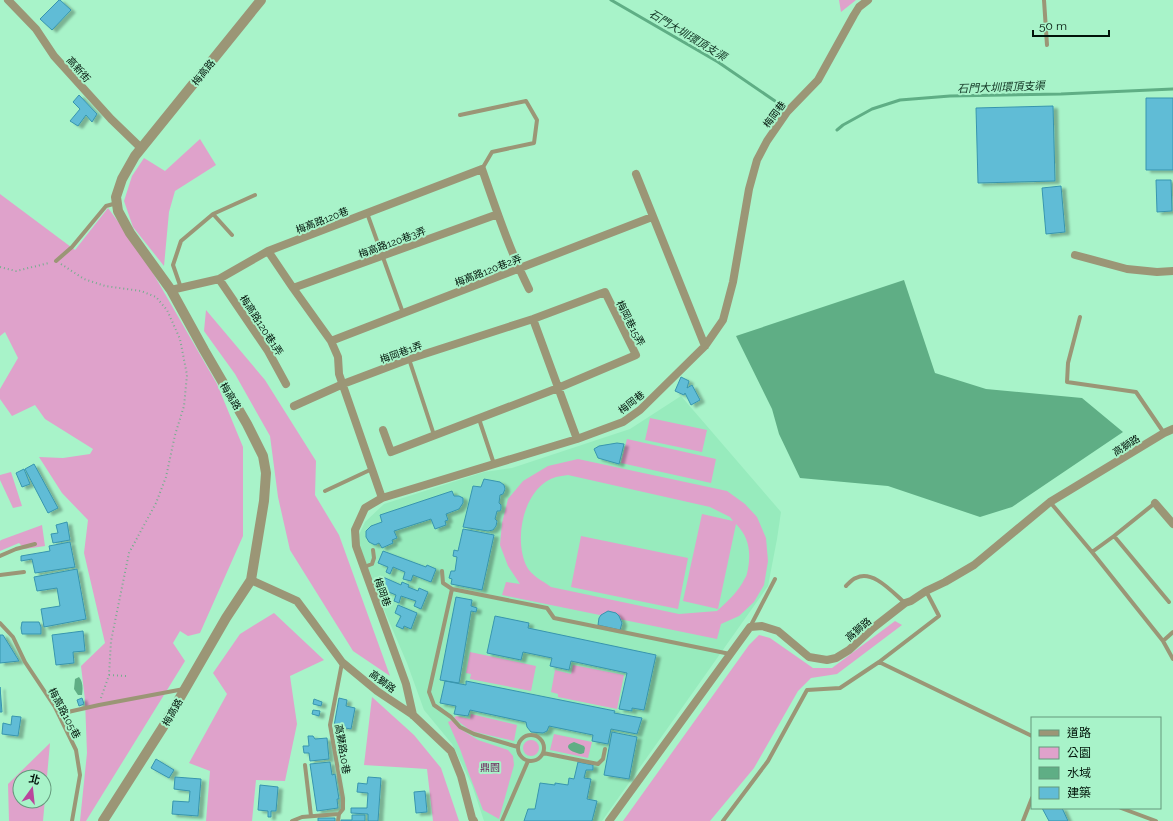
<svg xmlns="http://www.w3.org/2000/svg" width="1173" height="821" viewBox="0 0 1173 821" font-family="Raleway,'Noto Sans TC',sans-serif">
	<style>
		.built { fill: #97ebbd }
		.green { fill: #dfa2cb; fill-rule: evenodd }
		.water { fill: #5fae85 }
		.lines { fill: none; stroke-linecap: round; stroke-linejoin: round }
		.stream { stroke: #5fae85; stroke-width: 3 }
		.building { fill: #61bcd6; stroke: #3795ae; filter: url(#shadow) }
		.path { stroke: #75ae8e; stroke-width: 2; stroke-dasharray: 1 3; stroke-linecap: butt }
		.service { stroke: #9b9676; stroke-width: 4 }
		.minor { stroke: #9b9676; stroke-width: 8 }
		.tertiary { stroke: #9b9676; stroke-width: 10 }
		.labels { text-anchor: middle; stroke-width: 4; stroke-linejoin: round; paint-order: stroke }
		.street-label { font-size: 10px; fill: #001309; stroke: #a8f3c9 }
		.park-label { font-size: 10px; fill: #6d1f59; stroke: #a8f3c9 }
		.water-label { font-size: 11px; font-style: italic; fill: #103322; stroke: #a8f3c9 }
	</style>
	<defs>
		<filter id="shadow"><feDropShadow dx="4.5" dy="2.5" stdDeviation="1" flood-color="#0004"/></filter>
	</defs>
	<rect width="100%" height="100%" fill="#a8f3c9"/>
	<path class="built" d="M681,396L781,512L777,539L768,586L602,821H484L472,785L452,744L424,710L407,663L385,612L357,539L365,522L384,504L484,472L512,468L630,429Z"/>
	<path class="green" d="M839,0H856L841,12Z
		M200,139L216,165L175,191L169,212L164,266L133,227L124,201L132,176L144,158L165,171Z
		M0,194L75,250L108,208L142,254L217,384L243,447V536L200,633L188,636L180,631L173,643L185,661L86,821H80L87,753L85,700L81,666L105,643L84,553L88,520L62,493L39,457L63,458L90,454L93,449L45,419L35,405L12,416L0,399V389L18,358L5,332L0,336Z
		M206,310L265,380L316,461L315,495L339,535L390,676L353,651L290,550L278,497L270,436L235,374L204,331Z
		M650,418L707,430L702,452L645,440Z
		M627,439L716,459L711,483L621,463Z
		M578,459L727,491L745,504L757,517L766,538L768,561L764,585L754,602L739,616L721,624L717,639L502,595L506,582L520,584L508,566L500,545L502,523L508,499L523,481L548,466ZM568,475L710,507L730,517L733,521L702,514L683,601L718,609L736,524C749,537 751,552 748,569C747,572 747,576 745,578C739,591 728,601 717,611L679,614L551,587C543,581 532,576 527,567C513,540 523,487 556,477C559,476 564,476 568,475Z
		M11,472L22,506L13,508L0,480V475Z
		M42,525L45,546L25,549L19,543L0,551V541L1,540Z
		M581,536L688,558L678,609L571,587Z
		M274,613L324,660L290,676L297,724L285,781L256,780L252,821H206L210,771L189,763L227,694L213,673L240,634Z
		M895,621L902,625L837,674L811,678L798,691L754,768L710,821H623L749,645L759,635L770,638L813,668H832Z
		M470,652L536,666L531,691L470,679L471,674L466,673Z
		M573,665L624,675L617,709L558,697V694L551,692L555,670L571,674Z
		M372,697L414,735L441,768L459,821H433L427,769L364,765Z
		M471,714L517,725L514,741L471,731L463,725L454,718L456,716L470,719Z
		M452,720L462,730L478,740L508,750L513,756L514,765L499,819L483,810L469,774L460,749L448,722Z
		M554,734L592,742L588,758L550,750Z
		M523 748a8 8 0 1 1 16 0a8 8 0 1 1-16 0Z
		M50,743L43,821H9L8,784ZM20,777H44V801H20Z"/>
	<path class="water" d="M904,280L935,373L986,389L1082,398L1123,432L1012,507L980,517L888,486L800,478L779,434L772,409L736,336Z
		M79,677C83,682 83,688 82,695H78L74,689L75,679Z
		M574,742L584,746L585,748L584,753L581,754C574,753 560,747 574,742Z"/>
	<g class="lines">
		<path class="stream" d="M611,0L718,62L775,101
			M837,130L843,125L872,109L900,100L950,96L1061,94L1173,89"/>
	</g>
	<path class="building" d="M59,0H60L71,10L52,30L40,19Z
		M79,95L97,114L92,122L86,115L78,126L70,121L80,109L73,102Z
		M1146,98H1173V170H1146Z
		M1053,106L1055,181L978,183L976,108Z
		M1156,180H1171L1172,211L1157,212Z
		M1061,186L1065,232L1046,234L1042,188Z
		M681,377L689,381L687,388L692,385L700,400L691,405L685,393L684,395L675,391Z
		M617,443L624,444L619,464L598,458L594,449L599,446Z
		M34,464L58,508L48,513L25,469Z
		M24,469L30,484L22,487L16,473Z
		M484,479L500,482L504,485L505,489L503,494L500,495L499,503L501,505V509L500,511H497L495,519L497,521L496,526L493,530L488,531L463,527L473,486L481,487Z
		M452,491L454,496H459L463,498V503L459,509L446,514L448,520L445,521L446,525L435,529L431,519L394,531L397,538L392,540L393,543L382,548L379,543L375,545L369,542L366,537V531L371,526L382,522L380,515Z
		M67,522L70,540L53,543L51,534L58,533L56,525Z
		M463,529L494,535L482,590L451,584L452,579L449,578L451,571H455L457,557L453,556L454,550L458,551Z
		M70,542L75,567L35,573L32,559L21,561V556L50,551L49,546Z
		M383,551L426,567L427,565L436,569L431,582L413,575L411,581L403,579L405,572L393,567L390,574L386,572L388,567L378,563Z
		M77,569L86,619L44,627L41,609L60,606L57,588L37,591L34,577Z
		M383,577L401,585L402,582L409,585L408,587L418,591L419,588L428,592L421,609L414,606L416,601L401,596L399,603L394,601L396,595L379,588Z
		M456,597L472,600L471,606L477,608L476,612L471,611L459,683L440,680Z
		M398,605L417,613L411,629L404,626L403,629L396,626L401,616L395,613Z
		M608,611L616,613L619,616L622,623L620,630L598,625L599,618L601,615Z
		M495,616L529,623L528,628L656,655L644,710L632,708V711L619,709L627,673L571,661L569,670L550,666L552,658L523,652L521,660L487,653Z
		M22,622H39L41,627V634H22L21,628Z
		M83,631L85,651L73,652L74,663L56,665L52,635Z
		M0,635H3L19,661L0,663Z
		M445,681L466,685V681L615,711L614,713L642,718L637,734L611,729L608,744L592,741L593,735L549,726L547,731L543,733L531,732L527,727L526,722L470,710L468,716L454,714L456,706L440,703Z
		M0,687L2,712H0Z
		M82,698L84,704L79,706L77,700Z
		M339,698L347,700L346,706L355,708L351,729L334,726Z
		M314,699L322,702L321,706L313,704Z
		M313,710L320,711L319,716L312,714Z
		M12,716L21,717L18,736L2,734L3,723L11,725Z
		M612,732L637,737L629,779L604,775Z
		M308,736H313L315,739L327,738L329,759L310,761L309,753H304L303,746H309Z
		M156,759L174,770L169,778L151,768Z
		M330,762L332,775L335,774L339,799H337L338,808L317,811L310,764Z
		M578,762L593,765V770H586L584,778L591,779L587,799L597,801L592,821H524L528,809H535L540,783L555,785V783L568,785L569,778L574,779Z
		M175,777L201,779L198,816L172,814L173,801L189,802L190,791L174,789Z
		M368,777L381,778L378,821H368V814L351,813V808H367L368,793L357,792L358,783L367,784Z
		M260,785L278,787L276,811H271V817H268V811L258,810Z
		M425,791L427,812L416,813L414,792Z
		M1042,808H1062L1068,821H1049Z
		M352,815H365V821H341V820H352Z
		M318,818H335V821H318Z"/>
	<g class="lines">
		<path class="path" d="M61,264L84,279L105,286L141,291L156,297L167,310L180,339L187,375L184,406L175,435L166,477L156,503L129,553L111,641L109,675L101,698
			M0,267L16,271L49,263
			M109,675L126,676V677"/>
		<path class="service" d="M1044,0L1047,45
			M460,115L526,101L537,120L534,143L492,152L482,169
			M367,213L403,313
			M213,214L232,235
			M56,261L72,247L106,206L117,203
			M181,288L173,265L181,241L213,214L255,195
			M1080,317L1068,363L1067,382L1136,392L1164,433
			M409,359L434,435
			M479,419L494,464
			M325,491L372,469
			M1050,502L1092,552L1163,641L1173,659
			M1114,536L1155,503
			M1092,552L1114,536L1169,602
			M0,556L16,549L35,544
			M364,567L372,564L374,558L373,550
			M442,571L443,583L452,589L429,692L434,705L451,717L460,727L474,734L518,747
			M0,575L24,572
			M846,586C849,583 852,579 856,578C873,569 893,593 905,603
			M452,589L547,608L554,618L730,654
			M926,591L939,616L879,662L1032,736
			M0,623L13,637L25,662L55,707L76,750L80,775L72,821
			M750,627L775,579
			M1163,641L1173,632
			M59,714L99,705L184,689
			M518 748a13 13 0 1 1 26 0a13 13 0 1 1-26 0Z
			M543,753L598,764L603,759L605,749
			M305,765L311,816
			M1121,808L1156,821
			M292,821L302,817L339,814L343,809V798L330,725L342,663
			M338,821L339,814
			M502,821L528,761
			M723,821L768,761L807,690L840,688L879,662
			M1023,821L1032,798"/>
		<path class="minor" d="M8,0L36,29L54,56L111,119L141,148
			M636,174L705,346
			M268,251L293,288L331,341L338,357L339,374L382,498
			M1075,255L1127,269L1157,272L1173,271
			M219,279L268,351L286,384
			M293,288L498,214
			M171,290L219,279L268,251L482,169C496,209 510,251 529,289
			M533,319L577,439
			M331,341L652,217
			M294,406L343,384L409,359L533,319L605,292L636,355L558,388L391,452L383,430
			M1155,503L1173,524
			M251,580L297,601L312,621L342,662L377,691L413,715L451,751L461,776L472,818L474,821
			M413,715L406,684L356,546L355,530L365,508L382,498L577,439L623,422L640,410L705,346L723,320L733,282L749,189L757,160L767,141L787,112L818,80L854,15L859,7L868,0
			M609,821L750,627L762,626L778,631L809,657L827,660L836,658L849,650L873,628L905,603L911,601L926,591L945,582L974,565L1050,502L1164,433L1173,429"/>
		<path class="tertiary" d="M103,821L163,727L226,618L251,580L264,501L266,473L263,456L247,424L204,350L171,290L130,233L118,211L116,197L122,179L135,156L261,0"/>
	</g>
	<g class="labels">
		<g class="street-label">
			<text transform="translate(79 69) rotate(48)" y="4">高新街</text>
			<text transform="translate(203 72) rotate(-51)" y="4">梅高路</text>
			<text transform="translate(774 114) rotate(-53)" y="4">梅岡巷</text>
			<text transform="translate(322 220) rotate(-21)" y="4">梅高路120巷</text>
			<text transform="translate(392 242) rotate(-20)" y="4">梅高路120巷3弄</text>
			<text transform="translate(488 270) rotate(-21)" y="4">梅高路120巷2弄</text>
			<text transform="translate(631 323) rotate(63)" y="4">梅岡巷15弄</text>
			<text transform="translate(262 325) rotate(57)" y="4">梅高路120巷1弄</text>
			<text transform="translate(401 352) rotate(-20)" y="4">梅岡巷1弄</text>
			<text transform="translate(231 396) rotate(59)" y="4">梅高路</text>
			<text transform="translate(631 402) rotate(-38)" y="4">梅岡巷</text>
			<text transform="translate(1126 445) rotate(-32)" y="4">高獅路</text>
			<text transform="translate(383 592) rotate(70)" y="4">梅岡巷</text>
			<text transform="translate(858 629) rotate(-41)" y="4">高獅路</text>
			<text transform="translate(383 681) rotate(37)" y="4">高獅路</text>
			<text transform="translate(172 712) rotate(-60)" y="4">梅高路</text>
			<text transform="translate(65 713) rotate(62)" y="4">梅高路105巷</text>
			<text transform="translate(343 749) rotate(81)" y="4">高獅路10巷</text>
		</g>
		<g class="park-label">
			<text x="490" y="771">鼎園</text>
		</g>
		<g class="water-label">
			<text transform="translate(688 35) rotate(31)" y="4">石門大圳環頂支渠</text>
			<text transform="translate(1001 87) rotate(-2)" y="4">石門大圳環頂支渠</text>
		</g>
	</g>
	<rect x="1031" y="717" width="130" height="92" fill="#a8f3c9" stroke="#65997c"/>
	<rect x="1039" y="730" width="20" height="6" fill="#9b9676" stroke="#65997c"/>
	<text x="1067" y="737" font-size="12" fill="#001309">道路</text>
	<rect x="1039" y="747" width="20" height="12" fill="#dfa2cb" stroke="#65997c"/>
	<text x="1067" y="757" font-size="12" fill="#001309">公園</text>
	<rect x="1039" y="767" width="20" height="12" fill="#5fae85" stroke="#65997c"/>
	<text x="1067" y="777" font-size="12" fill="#001309">水域</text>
	<rect x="1039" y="787" width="20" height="12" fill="#61bcd6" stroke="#65997c"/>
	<text x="1067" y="797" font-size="12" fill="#001309">建築</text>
	<g transform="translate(32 789) rotate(15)"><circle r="19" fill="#a8f3c9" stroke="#65997c"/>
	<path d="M0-3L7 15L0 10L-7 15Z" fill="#ba459c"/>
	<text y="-6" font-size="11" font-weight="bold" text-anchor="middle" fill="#001309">北</text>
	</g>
	<path d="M1033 30v6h76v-6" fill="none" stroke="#001309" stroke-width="2"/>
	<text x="1039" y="30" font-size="12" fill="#001309" stroke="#a8f3c9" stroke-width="3" paint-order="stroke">50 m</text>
</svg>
